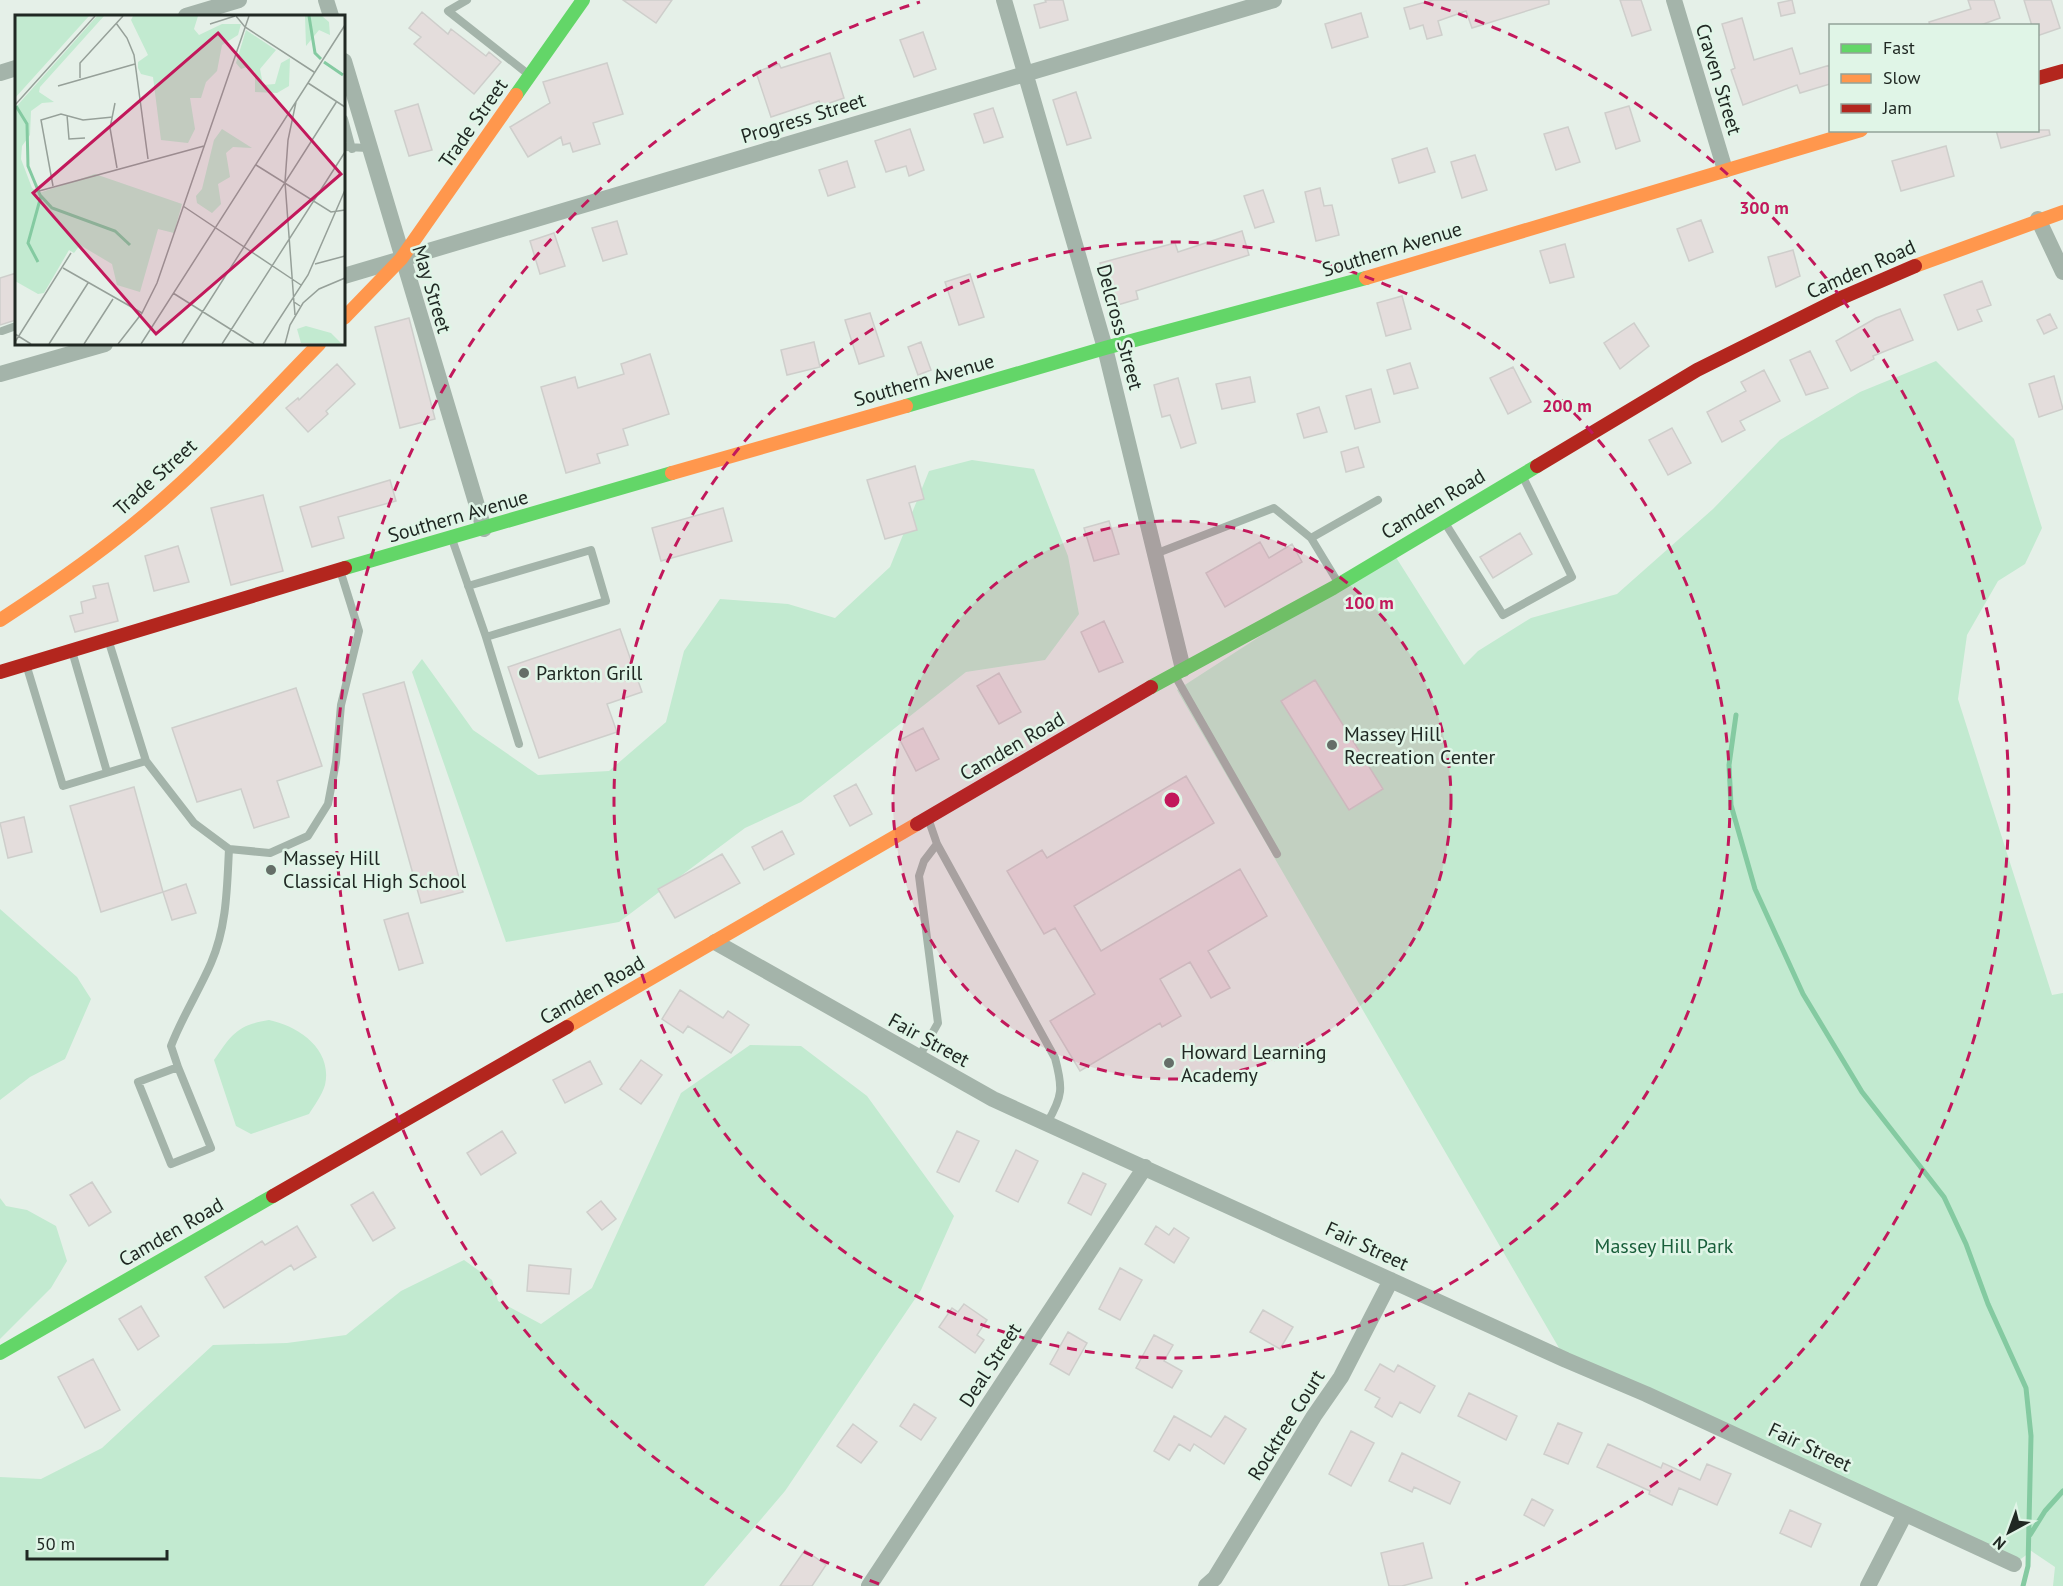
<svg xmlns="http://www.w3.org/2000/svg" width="2063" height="1586" viewBox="0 0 2063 1586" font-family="'PT Sans',sans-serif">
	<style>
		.green { fill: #c2ead0 }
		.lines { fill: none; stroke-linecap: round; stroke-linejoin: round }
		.stream { stroke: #84caa1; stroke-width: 5 }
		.building { fill: #e4dddc; stroke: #cececb; stroke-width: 1.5 }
		.lane { stroke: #a4b4aa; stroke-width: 8 }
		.street { stroke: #a4b4aa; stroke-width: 16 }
		.fast { stroke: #63d668; stroke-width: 14 }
		.slow { stroke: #ff974d; stroke-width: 14 }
		.jam { stroke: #b3261e; stroke-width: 14 }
		.ring { fill: none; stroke: #c2185b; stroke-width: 3; stroke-dasharray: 10 8 }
		.poi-dot { fill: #656e68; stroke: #e0f5e7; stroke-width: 2 }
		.labels { text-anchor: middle; stroke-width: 5; stroke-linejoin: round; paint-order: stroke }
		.street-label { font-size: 20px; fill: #202823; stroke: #e0f5e7 }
		.poi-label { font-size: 20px; fill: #202823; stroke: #e0f5e7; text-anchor: start }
		.park-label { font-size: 20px; fill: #185e3a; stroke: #e0f5e7 }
		.inset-river { fill: none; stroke: #84caa1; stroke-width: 3 }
		.inset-road { fill: none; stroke: #96a099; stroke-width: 1.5 }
		.view { fill: #c2185b; fill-opacity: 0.15; stroke: #c2185b; stroke-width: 3 }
		.inset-edge { fill: none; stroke: #202823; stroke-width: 3 }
		.centre { fill: #c2185b; stroke: #e0f5e7; stroke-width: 3 }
		.ring-label { font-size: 18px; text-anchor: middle; font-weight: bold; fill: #c2185b; stroke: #e0f5e7; stroke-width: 5; stroke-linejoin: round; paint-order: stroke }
	</style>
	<rect width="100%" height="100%" fill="#e5f0e8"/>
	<path class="green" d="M1936,361L2014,439L2042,528L2025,564L1998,581L1967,635L1958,699L2052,995L2063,993V1586H2053L2055,1567L2027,1548L2029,1553L2014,1564L1566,1360L1177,690L1392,551L1464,665L1478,651L1531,618L1617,594L1713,509L1780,440L1860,392Z
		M972,460L1034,469L1068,556L1079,614L1045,660L966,672L801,802L745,828L619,922L506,942L412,672L422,659L473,730L538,775L609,771L666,722L684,651L720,599L788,604L835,618L890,567L929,471Z
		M0,909L77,977L91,999L65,1059L30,1077L0,1100Z
		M269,1020C298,1026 333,1049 325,1085C322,1095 314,1106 309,1114L251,1134L236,1126L214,1060C232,1034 237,1025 269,1020Z
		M750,1045L801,1046L867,1096L954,1216L921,1290L785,1491L704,1586H0V1477L41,1479L102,1448L213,1345L287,1343L346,1335L401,1291L464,1260L492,1280L498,1301L541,1324L592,1288L681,1093Z
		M0,1198L6,1206L27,1210L56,1226L67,1261L51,1288L0,1339Z"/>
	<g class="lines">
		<path class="stream" d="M1736,715L1729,765L1731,805L1755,889L1803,994L1862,1092L1944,1197L1966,1244L1988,1304L2026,1388L2031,1436L2028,1566L2023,1586
			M2030,1535L2045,1511L2063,1491"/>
	</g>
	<path class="building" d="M623,0H672L656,23Z
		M1045,0H1063L1068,20L1040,28L1034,5L1046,2Z
		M1433,0H1549V4L1472,28L1466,11L1438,21L1442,35L1427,39L1423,25L1410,29L1404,8Z
		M1620,0H1641L1651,30L1632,36Z
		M1792,0L1795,13L1781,16L1778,3Z
		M1968,0H1994L2000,18L1978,26H1930L1929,22L1971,9Z
		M2024,0H2051L2060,28L2037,36V26H2032Z
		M422,12L448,34L451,29L486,56L489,52L501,62L474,94L414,44L421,37L409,28Z
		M1361,13L1368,37L1332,48L1325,24Z
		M1742,18L1754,60L1792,48L1800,74L1830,65V84L1800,93L1797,85L1743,105L1731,70L1735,68L1722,24Z
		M923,32L936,69L914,77L900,40Z
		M830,53L844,98L821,106L819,101L771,117L756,72L779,64L781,68Z
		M607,63L623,114L593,123L600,144L573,152L570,143L563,145L561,137L528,157L510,127L550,103L543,82Z
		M1076,92L1091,138L1067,145L1053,100Z
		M418,104L432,150L409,156L395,111Z
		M1629,106L1640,141L1616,149L1605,113Z
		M993,108L1003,137L984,143L974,114Z
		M1568,127L1580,162L1556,170L1544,134Z
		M910,129L924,170L909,176L906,166L886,172L875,141Z
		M1996,130H2049L2050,135L2001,148Z
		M1946,146L1954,176L1901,191L1892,161Z
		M1427,148L1435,172L1399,183L1392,159Z
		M1475,155L1487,190L1462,198L1451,162Z
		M847,161L855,187L828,196L819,170Z
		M1320,188L1324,206L1332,205L1339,235L1316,241L1305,192Z
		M1263,190L1274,222L1255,228L1244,196Z
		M1701,220L1713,252L1689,261L1677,229Z
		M617,221L627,254L603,261L592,228Z
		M1242,231L1249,255L1136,291L1138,299L1114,306L1100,263L1175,243L1178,252Z
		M554,233L565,266L540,274L530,241Z
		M1565,244L1574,277L1550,283L1540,251Z
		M1793,250L1800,276L1776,287L1768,257Z
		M16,273V320L0,325V278Z
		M970,274L984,317L959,325L945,282Z
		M1982,281L1991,305L1977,310L1982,321L1958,330L1944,295Z
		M1402,296L1411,329L1386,336L1377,303Z
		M1900,309L1913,340L1873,356L1874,359L1851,371L1836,341L1876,318Z
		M870,313L884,356L859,364L845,320Z
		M2050,314L2057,328L2044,334L2037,320Z
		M409,318L435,419L400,428L375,327Z
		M1634,323L1649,346L1620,369L1604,343Z
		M814,342L820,367L787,375L781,350Z
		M921,342L931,370L918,375L908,347Z
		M1810,351L1828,388L1806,395L1790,360Z
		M650,354L669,414L623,429L628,445L597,454L600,463L566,473L541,387L575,377L578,388L624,374L621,364Z
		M1410,363L1418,388L1394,394L1387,370Z
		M337,364L355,384L326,411L328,414L308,432L286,408L298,398L299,400Z
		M1513,367L1531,402L1508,414L1490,378Z
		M1764,370L1780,401L1740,421L1745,430L1722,442L1707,412L1746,391L1741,382Z
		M2054,376L2063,409L2039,417L2029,384Z
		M1250,377L1255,402L1222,409L1216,384Z
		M1178,378L1196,443L1181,448L1170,415L1162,417L1154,385Z
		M1371,389L1380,422L1355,429L1346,396Z
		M1319,407L1327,432L1304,438L1297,414Z
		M1672,428L1691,463L1668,475L1649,440Z
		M1358,447L1364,467L1346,472L1341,452Z
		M915,466L924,499L909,503L917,530L885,539L867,480Z
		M390,480L396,501L338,517L344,538L312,547L300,507Z
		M263,495L283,571L231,585L211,508Z
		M723,508L732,541L661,561L652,528Z
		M1109,521L1119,554L1094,561L1084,528Z
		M1520,533L1532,554L1493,578L1480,557Z
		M1260,542L1269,558L1292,544L1302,562L1225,607L1206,573Z
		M178,546L189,582L154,591L145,556Z
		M108,583L118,621L75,632L70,616L83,613L81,602L96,598L93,586Z
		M1104,621L1123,662L1099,672L1081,632Z
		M620,629L642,692L607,704L617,732L539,758L508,667Z
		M999,673L1021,712L999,724L977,686Z
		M1315,680L1383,789L1349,810L1281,701Z
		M404,682L463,892L421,903L363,694Z
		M296,688L322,766L277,781L289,817L254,828L241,789L197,802L172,728Z
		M923,728L939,759L916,771L900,740Z
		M1186,776L1214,823L1074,906L1101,951L1240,869L1267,916L1208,951L1230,988L1211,998L1190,962L1160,979L1181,1016L1162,1027L1160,1023L1080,1071L1050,1021L1095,994L1055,928L1044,934L1007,871L1042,850L1047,858Z
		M856,784L872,814L850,826L834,796Z
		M134,787L163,892L101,912L70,806Z
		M24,817L32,852L8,858L0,823Z
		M782,831L794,854L764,870L752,847Z
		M722,854L740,883L675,918L658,889Z
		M186,884L196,913L172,920L163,892Z
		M408,913L423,963L399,970L384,920Z
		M680,990L723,1018L728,1011L749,1025L731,1053L688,1026L683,1033L662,1019Z
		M641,1060L662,1075L641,1104L620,1089Z
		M590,1061L602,1084L565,1103L553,1080Z
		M502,1131L516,1153L481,1175L467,1153Z
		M957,1131L979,1141L959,1182L937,1172Z
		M1016,1150L1038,1161L1018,1202L996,1191Z
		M1083,1173L1106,1184L1091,1215L1068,1203Z
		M92,1182L111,1212L89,1226L70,1195Z
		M373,1192L395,1228L373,1241L351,1205Z
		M601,1201L616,1219L602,1230L587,1212Z
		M297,1226L316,1257L294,1270L291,1265L224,1308L205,1277L262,1241L265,1245Z
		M1156,1226L1169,1235L1174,1228L1189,1238L1174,1263L1145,1244Z
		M529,1265L571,1269L569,1294L527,1291Z
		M1120,1268L1142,1280L1120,1320L1099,1309Z
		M964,1304L987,1320L977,1335L984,1340L975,1353L939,1327L952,1308L958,1312Z
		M141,1306L159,1336L138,1350L119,1319Z
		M1263,1310L1293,1327L1280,1349L1250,1332Z
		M1068,1332L1087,1343L1069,1375L1050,1364Z
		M1154,1335L1173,1345L1164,1361L1182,1371L1172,1388L1136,1368Z
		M93,1359L120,1410L85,1428L58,1377Z
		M1380,1364L1394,1372L1398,1365L1435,1386L1420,1413L1400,1402L1392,1417L1375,1407L1380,1398L1365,1390Z
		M1469,1393L1517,1416L1506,1440L1458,1416Z
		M914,1404L936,1418L921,1440L900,1426Z
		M1174,1416L1211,1437L1225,1416L1246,1429L1224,1464L1194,1444L1190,1451L1179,1444L1169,1460L1154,1451Z
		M1558,1423L1582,1433L1568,1464L1544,1454Z
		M853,1424L877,1442L861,1463L837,1446Z
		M1351,1431L1374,1443L1351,1486L1329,1474Z
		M1608,1444L1661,1468L1663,1463L1700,1480L1707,1464L1731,1474L1717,1505L1679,1488L1672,1505L1649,1494L1650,1491L1597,1467Z
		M1402,1453L1460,1482L1450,1504L1414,1487L1412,1492L1389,1481Z
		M1532,1499L1553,1510L1544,1526L1524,1515Z
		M1790,1510L1821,1524L1811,1547L1780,1533Z
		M1423,1543L1432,1578L1402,1586H1389L1381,1553Z
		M805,1550L826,1565L812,1586H780Z"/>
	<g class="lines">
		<path class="lane" d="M467,0L448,11L528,74
			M344,119L352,149
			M344,147L369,148
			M2,331L16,326
			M1445,523L1503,615L1572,577L1523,477
			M1311,538L1339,584
			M452,539L486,637L519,744
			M1155,554L1274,508L1311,538L1378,500
			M468,586L591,550L606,601L486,637
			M108,639L146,761L194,823L229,849L270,853L308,836L328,804L336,762L341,705L359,631L340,570
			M72,651L107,772
			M26,664L63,786L146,761
			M1174,674L1277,854
			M928,818L937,844L1055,1058C1063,1088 1063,1096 1047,1123
			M919,1057L938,1023L919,876L924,861L937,844
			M178,1067L211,1148L171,1164L138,1082Z
			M178,1067L171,1046C182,1017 199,991 211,963C227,926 227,887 229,849"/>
		<path class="street" d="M326,0L331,16
			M1004,0L1105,348L1183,669
			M1674,0L1725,170
			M186,16L239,0
			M344,61L484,529
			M0,73L16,68
			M2038,219L2063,272
			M344,276L1274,0
			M0,374L105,344
			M715,942L993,1099L1566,1360L1646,1394L2014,1564
			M869,1586L1145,1167
			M1206,1586L1215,1578L1314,1416L1341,1377L1391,1280
			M1868,1586L1905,1514"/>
		<path class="fast" d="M516,95L583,0
			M906,406L1105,348L1366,278
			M345,568L672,473
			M1151,687L1333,588L1537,466
			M0,1353L273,1196"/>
		<path class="slow" d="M1915,266L2063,212
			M1366,278L1861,130
			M344,318L401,259L516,95
			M672,473L906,406
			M0,620C59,582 116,542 168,495C221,448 269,395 319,344
			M567,1027L917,824"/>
		<path class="jam" d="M2038,78L2063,71
			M1537,466L1697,370L1841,298L1915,266
			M0,672L345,568
			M917,824L1151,687
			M273,1196L567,1027"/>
	</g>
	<circle cx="1172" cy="800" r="279" fill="#c2185b" fill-opacity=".12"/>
	<g class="ring">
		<circle cx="1172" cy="800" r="279"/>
		<circle cx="1172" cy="800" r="558"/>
		<path d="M879 1584A837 837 0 0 1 920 2M1424 2A837 837 0 0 1 1465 1584"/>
	</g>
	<g class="poi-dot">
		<circle cx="524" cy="673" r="6"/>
		<circle cx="1332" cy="745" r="6"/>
		<circle cx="271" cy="870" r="6"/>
		<circle cx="1169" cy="1063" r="6"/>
	</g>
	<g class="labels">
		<g class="street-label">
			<text transform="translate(1719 79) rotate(73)" y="7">Craven Street</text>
			<text transform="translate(803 118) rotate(-17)" y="7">Progress Street</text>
			<text transform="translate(473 123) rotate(-55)" y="7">Trade Street</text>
			<text transform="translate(1392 249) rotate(-17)" y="7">Southern Avenue</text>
			<text transform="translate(1861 269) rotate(-24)" y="7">Camden Road</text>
			<text transform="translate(432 289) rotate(73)" y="7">May Street</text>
			<text transform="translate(1120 327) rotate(75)" y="7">Delcross Street</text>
			<text transform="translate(924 380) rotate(-16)" y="7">Southern Avenue</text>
			<text transform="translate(155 477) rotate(-42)" y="7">Trade Street</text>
			<text transform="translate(1433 504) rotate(-31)" y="7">Camden Road</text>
			<text transform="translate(458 516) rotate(-16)" y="7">Southern Avenue</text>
			<text transform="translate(1012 746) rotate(-30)" y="7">Camden Road</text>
			<text transform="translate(592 990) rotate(-30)" y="7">Camden Road</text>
			<text transform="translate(929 1040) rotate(29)" y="7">Fair Street</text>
			<text transform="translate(171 1232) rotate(-30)" y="7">Camden Road</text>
			<text transform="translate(1367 1246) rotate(25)" y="7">Fair Street</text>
			<text transform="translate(990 1365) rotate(-57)" y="7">Deal Street</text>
			<text transform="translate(1286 1425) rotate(-58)" y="7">Rocktree Court</text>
			<text transform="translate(1810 1447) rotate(25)" y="7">Fair Street</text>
		</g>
		<g class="poi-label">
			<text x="536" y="680">Parkton Grill</text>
			<text x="1344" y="741">Massey Hill<tspan x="1344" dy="23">Recreation Center</tspan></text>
			<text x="283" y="865">Massey Hill<tspan x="283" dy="23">Classical High School</tspan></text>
			<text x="1181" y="1059">Howard Learning<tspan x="1181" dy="23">Academy</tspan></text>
		</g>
		<g class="park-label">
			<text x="1664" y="1253">Massey Hill Park</text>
		</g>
	</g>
	<g transform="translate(15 15)">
		<rect width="330" height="330" fill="#e5f0e8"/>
		<path d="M0,1H74L0,83ZM82,1H89L25,72L24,77L39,87L27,88L16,96L15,120L7,131L6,144L17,173L24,178L80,159L167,189L159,218L143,214L125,277L102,270L97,249L65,230L59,238L54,235L29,278L23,279L0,266V93ZM118,1H183L179,14L184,20L207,9H226L223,20L207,30L202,56L191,67L186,83H175L180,114L173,128L146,125L138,62L126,59L123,53V47L133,40L116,5ZM290,1H307L314,7L315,20L304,15L291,31ZM231,15L261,35L245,54L248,70L260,69L266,48L275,43L274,71L262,78L240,77V57L232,52L226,54L221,48ZM207,114L237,133L218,132L211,138L215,162L203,169L206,189L197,198L182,188L181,181L187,174L199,125ZM291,311L316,318L327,329L286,328L282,314Z" fill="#c2ead0"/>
		<path class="inset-river" d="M294,1L300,38L306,44M309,47L328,60M1,91L12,109L13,151L25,180L37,193L100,216L115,230M23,247L13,228L26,181"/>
		<path class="inset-road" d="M221,1L230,12L299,57M101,8L112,23L119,40L133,144M195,9L220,1M65,63V48L108,1M293,68L330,92M43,71L120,49M100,88L95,113L102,153M0,90L80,1M52,100L54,124L70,123M241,150L316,197L330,195M38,171L26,105L46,99L68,105L98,102M24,176L189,131M168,191L286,270M300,249L330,241M48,253L127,298M158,278L239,329M279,288L270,167L273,125L281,87M280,300L279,287L285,291M0,319L16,329M0,327L56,238M34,329L73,268M69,329L98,284M103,329L127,298L142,268L234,1M126,329L330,10M167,329L322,86M207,329L330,137M248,329L293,260L330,175M270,329L275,310L288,288L304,274L330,263"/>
		<path class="view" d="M203,18L326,159L141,319L18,178Z"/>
		<rect width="330" height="330" class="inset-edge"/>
	</g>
	<circle cx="1172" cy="800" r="9" class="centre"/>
	<g class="ring-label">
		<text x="1764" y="214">300 m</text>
		<text x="1567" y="412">200 m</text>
		<text x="1369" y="609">100 m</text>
	</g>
	<rect x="1829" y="24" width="210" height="108" fill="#e0f5e7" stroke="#93a399" stroke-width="1.5"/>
	<rect x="1841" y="44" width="30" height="9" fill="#63d668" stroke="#93a399" stroke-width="1.5"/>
	<text x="1883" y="54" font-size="18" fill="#202823">Fast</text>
	<rect x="1841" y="74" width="30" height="9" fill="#ff974d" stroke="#93a399" stroke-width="1.5"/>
	<text x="1883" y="84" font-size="18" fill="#202823">Slow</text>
	<rect x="1841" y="104" width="30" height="9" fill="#b3261e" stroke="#93a399" stroke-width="1.5"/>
	<text x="1883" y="114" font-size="18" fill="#202823">Jam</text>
	<g transform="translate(2009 1532) rotate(221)" stroke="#e0f5e7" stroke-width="4.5" paint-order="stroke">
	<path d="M0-4.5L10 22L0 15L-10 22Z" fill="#202823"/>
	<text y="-9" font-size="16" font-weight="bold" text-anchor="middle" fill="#202823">N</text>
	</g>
	<path d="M27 1550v9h140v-9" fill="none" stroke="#202823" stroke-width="3"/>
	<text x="36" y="1550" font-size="18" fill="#202823" stroke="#e0f5e7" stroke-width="4.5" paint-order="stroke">50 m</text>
</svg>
